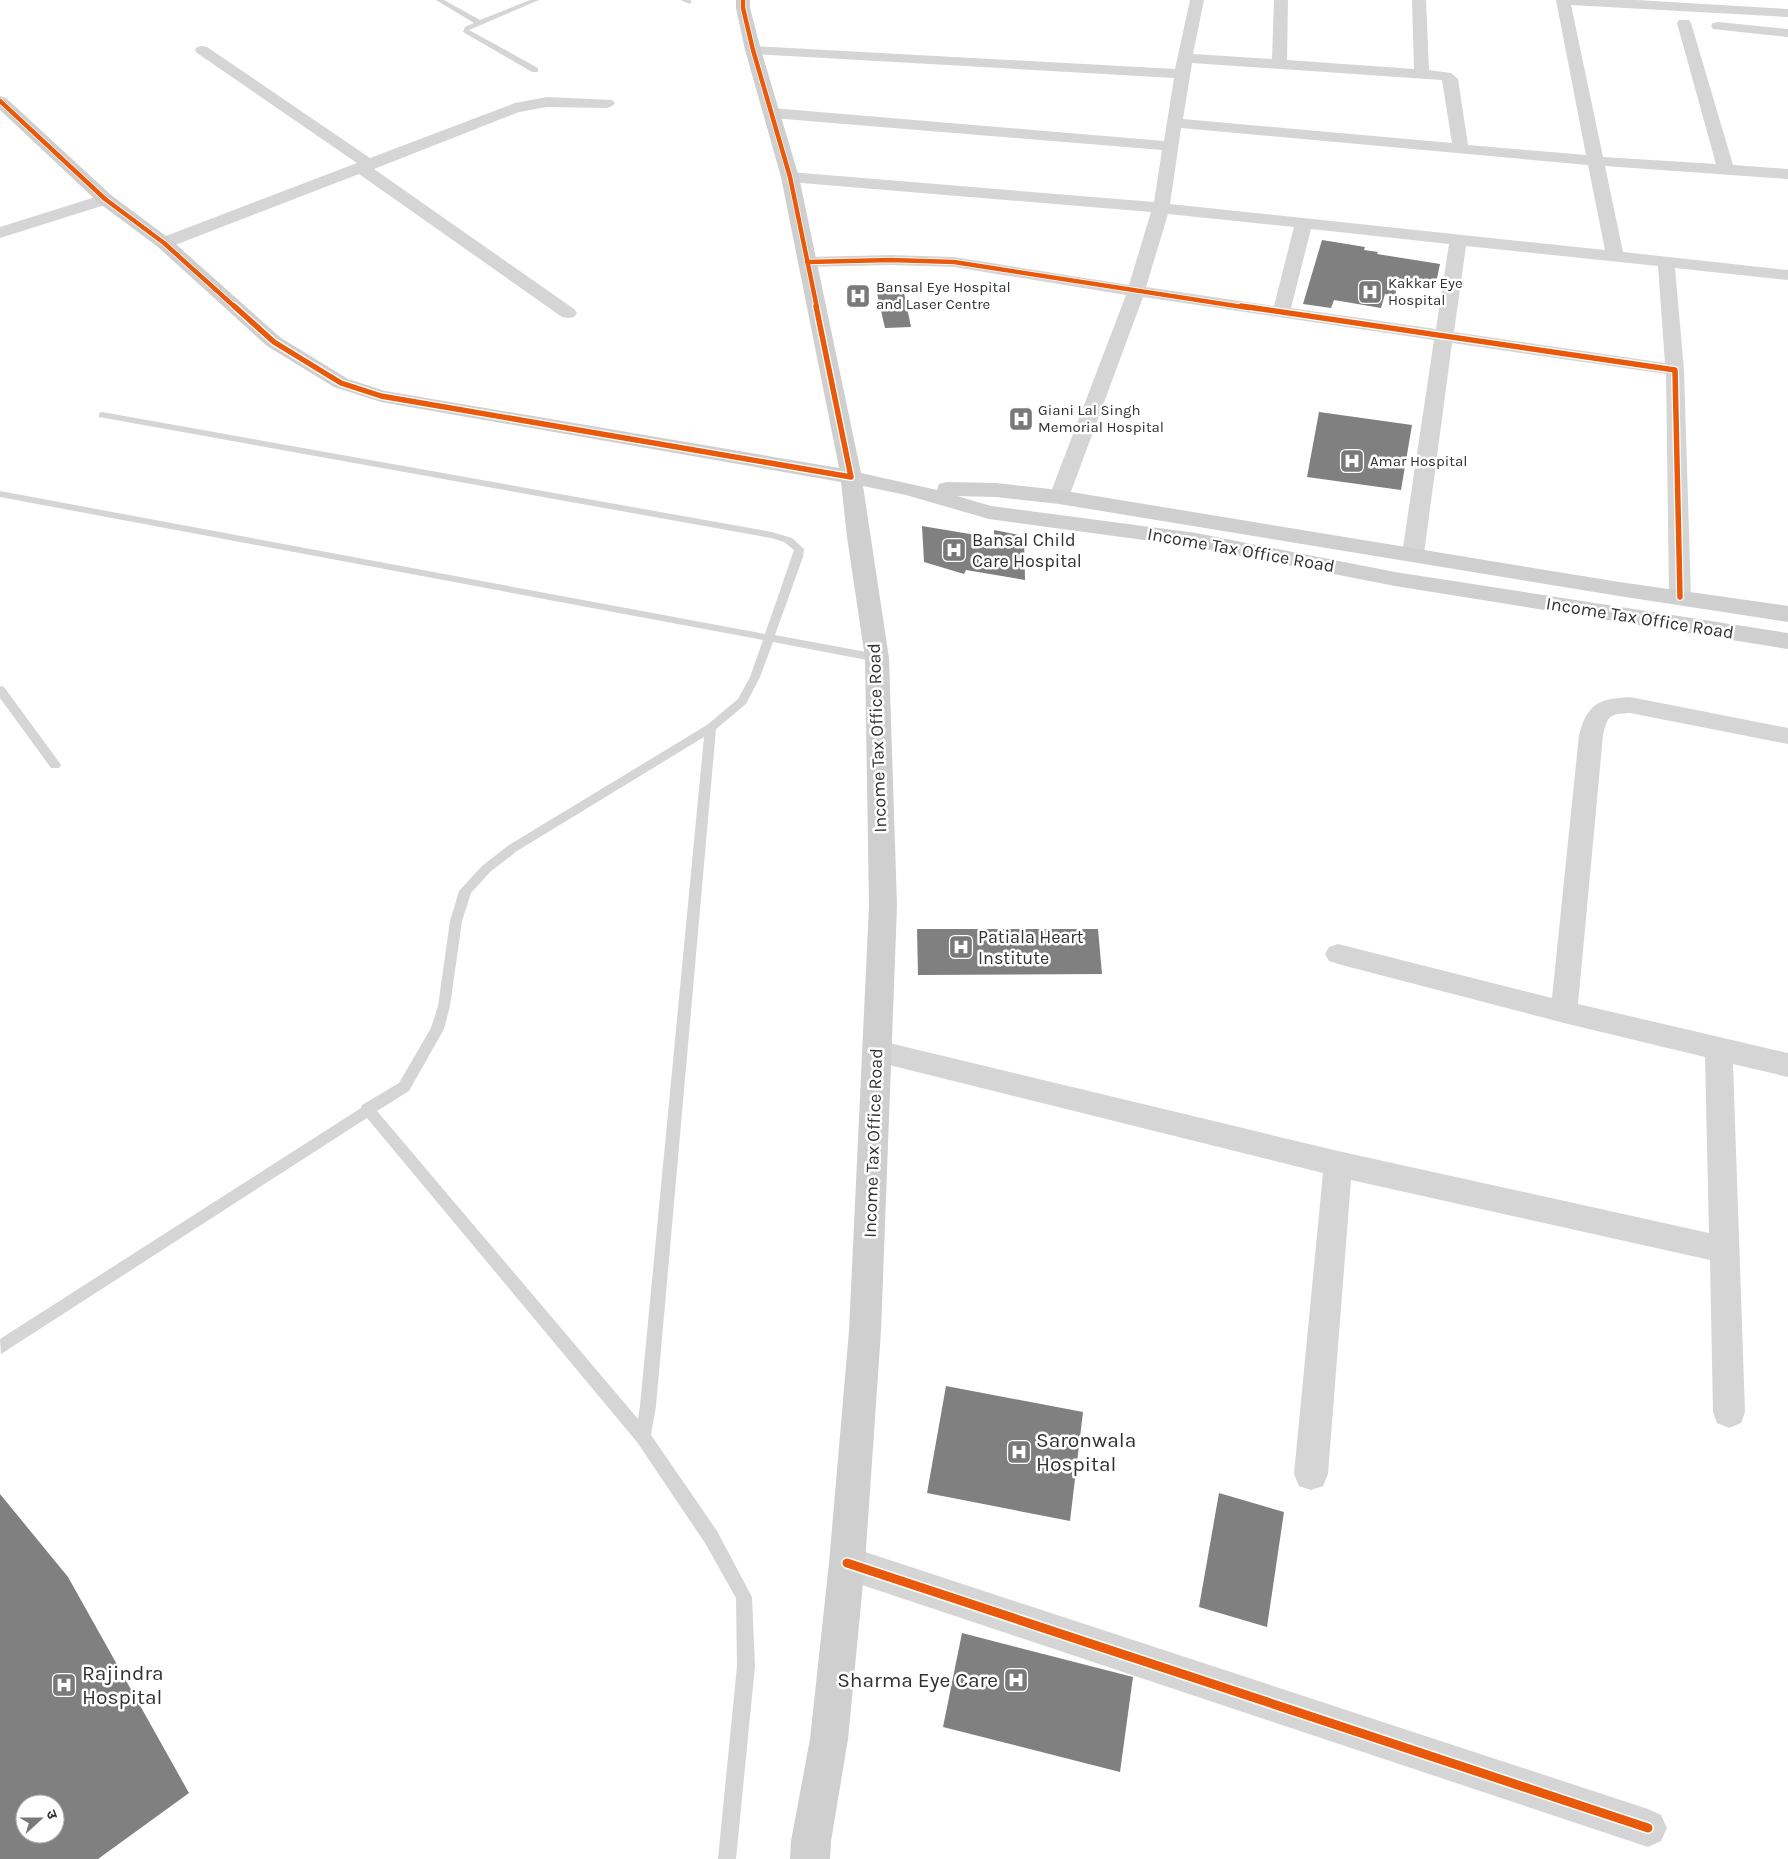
<svg xmlns="http://www.w3.org/2000/svg" width="1788" height="1859" viewBox="0 0 1788 1859" font-family="Karla,'Noto Sans Devanagari',sans-serif">
	<style>
		.building { fill: #808080; fill-rule: evenodd }
		.lines { fill: none; stroke-linecap: round; stroke-linejoin: round }
		.lane { fill: #d5d5d5; fill-rule: evenodd }
		.street { fill: #d5d5d5; fill-rule: evenodd }
		.secondary { fill: #cfcfcf; fill-rule: evenodd }
		.cycleway-far2-casing { stroke: #fff; stroke-width: 6 }
		.cycleway-far1-casing { stroke: #fff; stroke-width: 8 }
		.cycleway-casing { stroke: #fff; stroke-width: 12 }
		.cycleway-far2 { stroke: #e8590c; stroke-width: 4.5 }
		.cycleway-far1 { stroke: #e8590c; stroke-width: 5.5 }
		.cycleway { stroke: #e8590c; stroke-width: 9 }
		.labels { text-anchor: middle; stroke-width: 5; stroke-linejoin: round; paint-order: stroke }
		.far-poi-label { font-size: 15px; fill: #313131; stroke: #fff; text-anchor: start }
		.poi-label { font-size: 18px; fill: #313131; stroke: #fff; text-anchor: start }
		.street-label { font-size: 18px; fill: #313131; stroke: #fff }
		.near-poi-label { font-size: 21px; fill: #313131; stroke: #fff; text-anchor: start }
	</style>
	<rect width="100%" height="100%" fill="#fff"/>
	<path class="building" d="M1322,240L1365,247L1364,250L1378,252L1377,254L1440,264L1435,288L1398,282L1395,296L1385,294L1381,308L1334,300L1331,308L1303,304Z
		M903,288L911,327L885,328L876,289Z
		M1319,412L1412,425L1401,490L1307,477Z
		M922,526L994,538V530L1024,536L1025,580L966,570L964,574L924,562Z
		M917,929H1098L1102,974L918,975Z
		M946,1386L1083,1412L1070,1521L927,1493Z
		M1219,1493L1284,1512L1267,1627L1199,1607Z
		M0,1494L68,1577L189,1793L98,1859H0ZM25,1804H55V1834H25Z
		M962,1633L1133,1677L1120,1772L943,1727Z"/>
	<g class="lines">
		<path class="lane" d="M436,0H444L480,20L530,0H539L469,30L538,68V72H532L463,32L465,27L474,23Z
			M681,0H690L692,2L689,4Z
			M102,412L772,532L792,538L804,549L803,557L775,635L877,654L882,658L877,662L773,642L760,677L746,704L716,729L656,1406L651,1435L717,1531L752,1597L755,1666L736,1859H718L737,1666L736,1598L705,1543L637,1442L367,1118L1,1354L0,1339L361,1108L362,1105L399,1083L431,1028L438,1006L450,921L459,891L482,866L509,845L707,725L738,699L750,677L763,640L0,497V491L765,634L794,550L784,542L771,538L99,417V413ZM704,737L640,1406L638,1419L377,1111L409,1091L444,1029L450,1006L462,921L471,893L490,872L517,851Z
			M0,686L4,687L59,762L61,765L59,768H51L0,698Z"/>
		<path class="street" d="M1190,0H1204L1193,54L1272,59L1274,0H1288L1287,60L1414,69L1412,0H1426L1429,70L1451,73L1458,79L1468,145L1586,155L1556,0H1636L1788,9V17L1571,5L1603,157L1716,164L1677,23L1679,20H1689L1691,23L1733,165L1788,169V179L1605,166L1623,252L1788,270V280L1675,268L1684,370L1691,597L1688,602L1680,604L1672,602L1669,597L1666,374L1452,343L1424,554L1421,559L1413,561L1405,559L1402,554L1434,340L1143,297L1069,497L1066,501L1059,503L1052,501L1049,497L1126,295L954,267L891,265L807,267L801,266L798,262L801,258L807,257L891,255L954,257L1129,285L1151,212L790,182L784,180L782,177L784,174L790,172L1154,202L1162,150L772,118L766,116L764,113L766,110L772,108L1164,141L1174,78L753,54L748,53L746,50L748,47L753,46L1175,69ZM1192,63L1442,80L1452,143L1183,119ZM1181,128L1588,165L1605,250L1170,204ZM1168,214L1294,227L1274,306L1146,287ZM1311,229L1449,244L1436,329L1291,308ZM1466,246L1658,266L1665,363L1454,332Z
			M1718,22L1788,29V37L1713,29L1711,26L1713,23Z
			M202,46L207,47L370,158L515,103L547,97L612,100L615,103L612,106L607,108L547,107L519,112L374,169L574,309L577,313L574,317L568,318L562,317L359,174L170,247L164,248L158,247L155,243L158,239L357,163L197,53L195,50L197,47Z
			M105,194L111,195L113,199L111,203L0,238V227Z
			M1630,697L1788,728V744L1630,713C1609,714 1608,715 1603,735L1578,1004L1788,1053V1077L1733,1064L1745,1412L1741,1423L1729,1428L1717,1423L1713,1412L1710,1260L1351,1180L1328,1474L1323,1486L1311,1490L1299,1486L1294,1474L1323,1173L877,1062L867,1059L863,1051L867,1043L877,1040L1338,1151L1709,1233L1705,1057L1564,1023L1338,964L1329,961L1325,954L1329,947L1338,944L1552,998L1579,735C1588,703 1598,699 1630,697Z
			M847,1546L1648,1809L1661,1815L1667,1828L1661,1841L1648,1847L847,1580L835,1575L830,1563L835,1551Z"/>
		<path class="secondary" d="M736,0H750V8L761,50L799,177L861,473L937,490L939,484L947,482L996,483L1059,490L1619,582L1788,606V622L1619,596L1059,504L996,497L957,496L991,506L1196,533L1395,572L1788,633V649L1395,586L1196,547L989,519L906,495L863,486L889,658L897,906L881,1331L865,1563L848,1739L831,1841L830,1859H790L791,1841L810,1739L829,1563L849,1331L869,906L865,658L847,537L841,482L381,402L334,387L267,346L158,247L99,203L0,110V96L6,98L111,195L170,239L281,338L348,379L385,391L839,468L781,177L745,50L736,8Z"/>
		<defs>
			<path id="cycleway-far2" d="M743,0V8L753,50L790,177L817,308
				M0,101L105,199L164,243L236,308
				M807,262L891,260L954,262L1249,308"/>
			<path id="cycleway-far1" d="M234,306L274,342L341,383L381,396L851,477L816,306
				M1241,306L1675,370L1680,597"/>
			<path id="cycleway" d="M847,1563L1648,1828"/>
		</defs>
		<use href="#cycleway-far2" class="cycleway-far2-casing"/>
		<use href="#cycleway-far1" class="cycleway-far1-casing"/>
		<use href="#cycleway" class="cycleway-casing"/>
		<use href="#cycleway-far2" class="cycleway-far2"/>
		<use href="#cycleway-far1" class="cycleway-far1"/>
		<use href="#cycleway" class="cycleway"/>
	</g>
	<defs>
		<symbol id="hospital-square" viewBox="-11 -11 22 22"><rect x="-9" y="-9" width="18" height="18" rx="4" fill="#797979" stroke="#fff"/><path d="M-5-5h3v3.5h4V-5h3V5h-3V1.5h-4V5h-3Z" fill="#fff"/></symbol>
	</defs>
	<g fill-rule="evenodd">
		<use href="#hospital-square" x="1356" y="278" width="28" height="28"/>
		<use href="#hospital-square" x="844" y="282" width="28" height="28"/>
		<use href="#hospital-square" x="1007" y="405" width="28" height="28"/>
		<use href="#hospital-square" x="1338" y="447" width="28" height="28"/>
		<use href="#hospital-square" x="940" y="536" width="28" height="28"/>
		<use href="#hospital-square" x="947" y="933" width="28" height="28"/>
		<use href="#hospital-square" x="1005" y="1438" width="28" height="28"/>
		<use href="#hospital-square" x="1002" y="1666" width="28" height="28"/>
		<use href="#hospital-square" x="50" y="1671" width="28" height="28"/>
	</g>
	<g class="labels">
		<g class="far-poi-label">
			<text x="1388" y="288">Kakkar Eye<tspan x="1388" dy="17">Hospital</tspan></text>
			<text x="876" y="292">Bansal Eye Hospital<tspan x="876" dy="17">and Laser Centre</tspan></text>
			<text x="1038" y="415">Giani Lal Singh<tspan x="1038" dy="17">Memorial Hospital</tspan></text>
			<text x="1370" y="466">Amar Hospital</text>
		</g>
		<g class="poi-label">
			<text x="972" y="546">Bansal Child<tspan x="972" dy="21">Care Hospital</tspan></text>
			<text x="978" y="943">Patiala Heart<tspan x="978" dy="21">Institute</tspan></text>
		</g>
		<g class="street-label">
			<text transform="translate(1241 550) rotate(10)" y="6">Income Tax Office Road</text>
			<text transform="translate(1640 618) rotate(9)" y="6">Income Tax Office Road</text>
			<text transform="translate(877 738) rotate(-92)" y="6">Income Tax Office Road</text>
			<text transform="translate(873 1143) rotate(-88)" y="6">Income Tax Office Road</text>
		</g>
		<g class="near-poi-label">
			<text x="1036" y="1447">Saronwala<tspan x="1036" dy="24">Hospital</tspan></text>
			<text x="82" y="1680">Rajindra<tspan x="82" dy="24">Hospital</tspan></text>
			<text x="998" y="1687" text-anchor="end">Sharma Eye Care</text>
		</g>
	</g>
	<g transform="translate(40 1819) rotate(69)"><circle r="24" fill="#ffffff" stroke="#adadad"/>
	<path d="M0-4L9 19L0 12L-9 19Z" fill="#797979"/>
	<text y="-8" font-size="14" font-weight="bold" text-anchor="middle" fill="#313131">उ</text>
	</g>
</svg>
